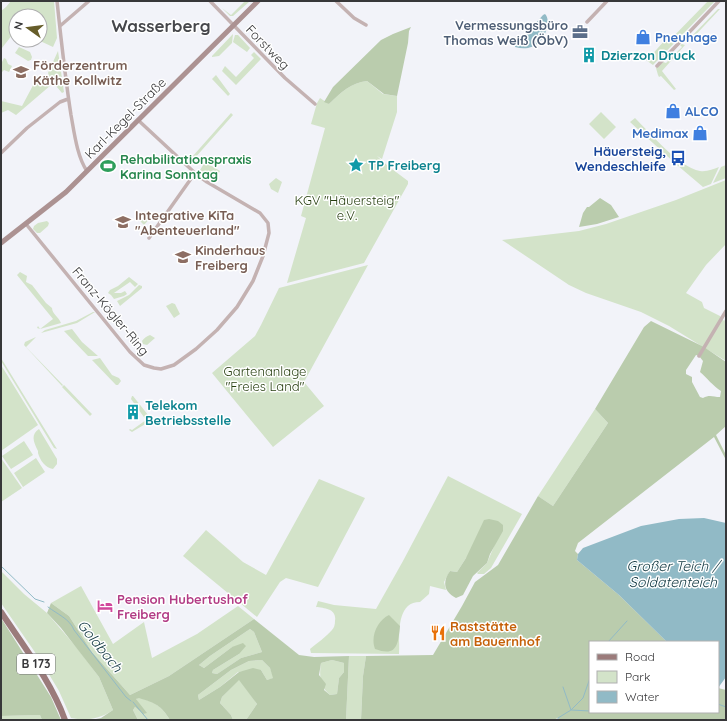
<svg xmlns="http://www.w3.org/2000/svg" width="727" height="721" viewBox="0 0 727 721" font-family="Quicksand,sans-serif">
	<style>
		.green { fill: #d3e3c9 }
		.forest { fill: #baccad; fill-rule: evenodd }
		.water { fill: #91bac6 }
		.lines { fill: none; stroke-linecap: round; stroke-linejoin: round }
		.stream { stroke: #91bac6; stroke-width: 1 }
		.street { stroke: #c4b2b2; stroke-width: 3.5 }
		.secondary { stroke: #ac9292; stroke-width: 5 }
		.primary { stroke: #9b7b7b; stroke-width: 6 }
		.labels { text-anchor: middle; stroke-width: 3; stroke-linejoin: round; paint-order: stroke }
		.shield { fill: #fff; stroke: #737374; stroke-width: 1 }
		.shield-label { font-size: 12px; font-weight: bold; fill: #373739 }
		.service-label { font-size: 13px; font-weight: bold; fill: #4e5e75; stroke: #fff; text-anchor: end }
		.shop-label { font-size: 13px; font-weight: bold; fill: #366cbe; stroke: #fff; text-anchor: start }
		.street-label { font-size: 13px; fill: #373739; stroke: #fff }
		.culture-label { font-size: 13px; font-weight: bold; fill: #0d838f; stroke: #fff; text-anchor: start }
		.education-label { font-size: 13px; font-weight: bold; fill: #785e54; stroke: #fff; text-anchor: start }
		.transit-label { font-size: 13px; font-weight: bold; fill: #164399; stroke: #fff; text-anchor: end }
		.leisure-label { font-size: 13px; font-weight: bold; fill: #27864d; stroke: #fff; text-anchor: start }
		.park-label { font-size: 13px; fill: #263e0f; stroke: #fff }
		.hotel-label { font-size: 13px; font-weight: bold; fill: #b23c85; stroke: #fff; text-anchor: start }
		.food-label { font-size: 13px; font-weight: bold; fill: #c56008; stroke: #fff; text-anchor: start }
		.water-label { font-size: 14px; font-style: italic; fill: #0c343d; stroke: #fff }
		.district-label { font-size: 17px; font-weight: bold; fill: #46474b; stroke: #fff }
	</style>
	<rect width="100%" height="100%" fill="#f2f3f9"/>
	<path class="green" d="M11,1H54L57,38L53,47L38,40H40V16H16V30L2,48L1,47V11L6,7Z
		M245,1L249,2L233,16H230L222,8L231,15Z
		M708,1H715L653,65L643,58L645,56L649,58L665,40L668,42Z
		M718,9H720L688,43L686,41L687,38L689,39Z
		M233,34L232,43L219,56L212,57V56Z
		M235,35H238L250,48L247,52L233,42Z
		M682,44L685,45L662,71L676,89L674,90L661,76L659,77L658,75L656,68L663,62L666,63L682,47L680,45Z
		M19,47L30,52L32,57L31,60L28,61L15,53Z
		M58,51L64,92L62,93L51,80L48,73Z
		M254,52L261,59L236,85L222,71L225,66L236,77L254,58L251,55Z
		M4,58L6,59L8,64L12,66L9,72L4,70L1,73V64Z
		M216,75L230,94L228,96L212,79Z
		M38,76L51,85L16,115L8,110L1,113V101L22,106Z
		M367,81L383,94L397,96V112L382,159L377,156L388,166L408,181V184L364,263L287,283L306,218L301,216L325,128L311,124L317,103L320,98L329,104C341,92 351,83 367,81Z
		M601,112L616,127L604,139L589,124Z
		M231,113L233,115L194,159L192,157Z
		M635,118C650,133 679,167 700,171C707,172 713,169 719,167L711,184L703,187L677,165L630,122Z
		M205,162L220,171L215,179L200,170Z
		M726,165V178L713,183L721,167Z
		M276,178L282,182L278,193L271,189L269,184Z
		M726,180V244L706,265L686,293L702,302L704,308L720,316L724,321L726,318V361L669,326L641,312L586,293L569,285L502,240L579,231L606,224L676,200Z
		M148,212L152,216L144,225L140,221Z
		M47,221L49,223L48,226L40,233H37L33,229L34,226L38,223Z
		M368,265L304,382L324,406L273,447L212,373L255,336L261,325L279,288Z
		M20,272L27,276L26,282L32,285L46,303L52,308C52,314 59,317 61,323L40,329L37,328L38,326L40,329L53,319L17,275Z
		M129,277L138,284L135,287L130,282L111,295L108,293L110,290L118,286Z
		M139,285L142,286V288L120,306L117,301L129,295Z
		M125,291L127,294L124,296L114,299L111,295L114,293H121Z
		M172,303L175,304L180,314L174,318L166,306Z
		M93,312H95L77,323L41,333L45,330L76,321Z
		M72,329L82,342L98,356H88L64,331Z
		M150,335L155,338L147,345L143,344L142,341C144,338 147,336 150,335Z
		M36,337L26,347L63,385L62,386L24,345L25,342Z
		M1,358L57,449L54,448L1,361Z
		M100,358L112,375L119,378L121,381L118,385H116L92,360Z
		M1,365L38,425L1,451Z
		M64,385L89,411L92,414L90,416L62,387Z
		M132,396H133L152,420L132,432L129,430L130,429L132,430L146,420L131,399Z
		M595,409L608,423L553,506L538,496Z
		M39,429L57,459V464L53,469C45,468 40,460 38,453V451C34,443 30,435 39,429Z
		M24,441L33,455L11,469L2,456Z
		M1,458L22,488L1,502Z
		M36,458L45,472L23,487L14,473Z
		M448,476L522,514L491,568L484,574H478L477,573L487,563L495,544L466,558L457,572L450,571L444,582L446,590L430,586L429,594L420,602C395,602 400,637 399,654L311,653L310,649C317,643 326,637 332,630C334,628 335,625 335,621C337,609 325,608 316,607L318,601L334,605L376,609L403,561Z
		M319,479L365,498L318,587L286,578L280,582L257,617L183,556L206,530L243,562L266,575Z
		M1,571L24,594L47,613L77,648L99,677L113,710C100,719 87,721 71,718L59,691L41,661L1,603Z
		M81,586L113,644L144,622L152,658L197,634L238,606L254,619L169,676L130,695L92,652L69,616L51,603Z
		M250,629L254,632L262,652L241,658L217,674L212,673L213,670L239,654L232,647L204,668L199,665L210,656Z
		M349,656H366L363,676L361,720H346Z
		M262,660L270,668L274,678L267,680L261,670L238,672L220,687L199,700L198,695L231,670L249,661Z
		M332,660L344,663V672L339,678L337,694L330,695C320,687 319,676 321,663Z
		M239,679L257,704L246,720H233L231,715L220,703L222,697Z
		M139,697C155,703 161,705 170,720H138L133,710L135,707L143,714L136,699Z
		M40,715L42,720H1V716Z"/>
	<path class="forest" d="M411,27L409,31L408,43L397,96L384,94L367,81C351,83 341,92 329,104L324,102L333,87L381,40L393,34Z
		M600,198L611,205L619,217L597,224L579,227L583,213L587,207H589Z
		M651,321L704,347L726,362V426L716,435L726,455V460L714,437L578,543L575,551L578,554L577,560L619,595L667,642H590V712H718V688L726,690V720H560L558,718L553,720H361L363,676L366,656L433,655L462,606L475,582L498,565L538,496L553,506L608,423L595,409L644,327ZM696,355L699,356L703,361L700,372C707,378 713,386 721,391L720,397C713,397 710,394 703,398L700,397L692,382V377L686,374V370Z
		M489,519L498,521L503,525V531L490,554L487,563L473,576L463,595L456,598C444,592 442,582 450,571L457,572L466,558L484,520Z
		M51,603L69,616L92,652L130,695L169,676L254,619L299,655L314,657L349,656L346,720H246L257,704L239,680L222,697L220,703L231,715L233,720H170C161,705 155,703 139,698L136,699L147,713L143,714L135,707L133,710L138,720H91L101,718L113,710L99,677L61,628L47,613ZM250,629L254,632L262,652L241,658L217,674L212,673L213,670L239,654L246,646L243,643L232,647L204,668L199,665L210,656ZM262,660L270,668L273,678L267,680L261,670L253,668L239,672L220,687L199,700L198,695L231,670L249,661ZM332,660L344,663V672L339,678L337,694L330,695L324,690L326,684L319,675L321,663Z
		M389,615L400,626C398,645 397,657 375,649C370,636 378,620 389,615Z
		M1,618L51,697L61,720H42L40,715L1,716Z"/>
	<path class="water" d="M545,14C548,17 548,21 547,26C545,42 532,52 515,47V45L529,31L543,15Z
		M704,518L726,523V677L718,688V642H667L619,595L577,560L578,554L583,548L641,526L679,519Z"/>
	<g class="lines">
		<path class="stream" d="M1,566L35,599L44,602
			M48,607C57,614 70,619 74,630L126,697L131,701
			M608,642L627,621
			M563,687L571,710L590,711
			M133,702L148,720
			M718,704L726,707
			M558,720V718L571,710L583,698L590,678"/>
		<path class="street" d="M57,1C61,39 65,77 71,115C74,131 77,157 87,171
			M210,1L285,78L315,104
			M336,1L354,18L366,25
			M587,22L607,1
			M60,26L89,1
			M657,66L719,1
			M1,153L27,128L60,102L68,99
			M26,224L130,352L144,365L154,368L161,369L174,365L196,349L217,330L237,307L253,281L263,256L269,233L268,223L260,213L207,182L195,173L138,120
			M149,238L195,173
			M699,356L726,311"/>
		<path class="secondary" d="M1,243L66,192L258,1"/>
		<path class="primary" d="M1,612C24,647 51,681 65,720"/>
	</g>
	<defs>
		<symbol id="office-bare" viewBox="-9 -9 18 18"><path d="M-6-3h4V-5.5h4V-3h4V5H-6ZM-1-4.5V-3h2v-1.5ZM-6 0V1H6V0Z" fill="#5c6f8a" stroke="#fff" stroke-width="2.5" paint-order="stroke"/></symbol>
		<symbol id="shop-bare" viewBox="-9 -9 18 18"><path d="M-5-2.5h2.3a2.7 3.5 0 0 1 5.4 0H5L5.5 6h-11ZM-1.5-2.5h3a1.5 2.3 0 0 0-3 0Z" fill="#3f7fe0" stroke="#fff" stroke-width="2.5" paint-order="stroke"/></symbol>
		<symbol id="building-bare" viewBox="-9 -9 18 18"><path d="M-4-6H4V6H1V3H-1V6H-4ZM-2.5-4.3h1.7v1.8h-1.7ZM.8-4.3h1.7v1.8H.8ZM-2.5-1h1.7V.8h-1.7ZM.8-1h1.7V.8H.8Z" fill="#0f9aa8" stroke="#fff" stroke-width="2.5" paint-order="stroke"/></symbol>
		<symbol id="school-bare" viewBox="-9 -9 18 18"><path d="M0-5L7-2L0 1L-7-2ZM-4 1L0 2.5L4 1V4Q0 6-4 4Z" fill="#8d6e63" stroke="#fff" stroke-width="2.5" paint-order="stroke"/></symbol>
		<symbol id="bus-bare" viewBox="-9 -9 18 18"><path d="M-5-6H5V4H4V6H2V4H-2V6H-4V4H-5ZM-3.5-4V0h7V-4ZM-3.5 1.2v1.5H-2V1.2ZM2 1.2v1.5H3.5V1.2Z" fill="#1a4fb4" stroke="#fff" stroke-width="2.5" paint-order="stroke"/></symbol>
		<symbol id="sight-bare" viewBox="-9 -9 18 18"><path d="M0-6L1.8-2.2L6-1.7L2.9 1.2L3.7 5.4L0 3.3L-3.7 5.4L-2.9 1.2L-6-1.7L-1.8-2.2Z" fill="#0f9aa8" stroke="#fff" stroke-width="2.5" paint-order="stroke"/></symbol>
		<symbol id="stadium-bare" viewBox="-9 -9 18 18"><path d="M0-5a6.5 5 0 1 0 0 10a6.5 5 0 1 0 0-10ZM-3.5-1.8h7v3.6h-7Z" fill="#2e9e5b" stroke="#fff" stroke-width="2.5" paint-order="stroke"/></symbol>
		<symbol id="hotel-bare" viewBox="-9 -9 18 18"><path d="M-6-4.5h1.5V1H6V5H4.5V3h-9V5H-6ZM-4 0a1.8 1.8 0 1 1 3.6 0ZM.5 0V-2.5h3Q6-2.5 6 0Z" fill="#d1479c" stroke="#fff" stroke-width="2.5" paint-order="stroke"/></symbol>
		<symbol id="restaurant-bare" viewBox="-9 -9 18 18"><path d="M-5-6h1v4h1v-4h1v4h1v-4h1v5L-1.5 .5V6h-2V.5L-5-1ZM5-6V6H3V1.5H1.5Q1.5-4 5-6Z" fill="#e8710a" stroke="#fff" stroke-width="2.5" paint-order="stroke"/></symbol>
	</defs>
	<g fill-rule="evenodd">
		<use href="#office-bare" x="569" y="21" width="22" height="22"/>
		<use href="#shop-bare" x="632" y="26" width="22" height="22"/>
		<use href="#building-bare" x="578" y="44" width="22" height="22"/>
		<use href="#school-bare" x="10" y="61" width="22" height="22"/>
		<use href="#shop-bare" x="662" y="100" width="22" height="22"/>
		<use href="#shop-bare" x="689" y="122" width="22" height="22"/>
		<use href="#bus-bare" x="667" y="147" width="22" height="22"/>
		<use href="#sight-bare" x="345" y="154" width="22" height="22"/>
		<use href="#stadium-bare" x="97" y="155" width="22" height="22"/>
		<use href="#school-bare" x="112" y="211" width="22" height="22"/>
		<use href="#school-bare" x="172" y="246" width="22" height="22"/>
		<use href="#building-bare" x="122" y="401" width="22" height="22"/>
		<use href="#hotel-bare" x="94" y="595" width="22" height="22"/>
		<use href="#restaurant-bare" x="427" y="622" width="22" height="22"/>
	</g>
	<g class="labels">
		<rect class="shield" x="17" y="654" width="38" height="20" rx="3"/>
		<g class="shield-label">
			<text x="36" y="668">B 173</text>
		</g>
		<g class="service-label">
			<text x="568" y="30">Vermessungsbüro<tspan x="568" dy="15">Thomas Weiß (ÖbV)</tspan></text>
		</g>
		<g class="shop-label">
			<text x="655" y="42">Pneuhage</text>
			<text x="685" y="116">ALCO</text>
			<text x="688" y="138" text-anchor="end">Medimax</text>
		</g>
		<g class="street-label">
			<text transform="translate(268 47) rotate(46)" y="5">Forstweg</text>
			<text transform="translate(125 118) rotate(-45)" y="5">Karl-Kegel-Straße</text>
			<text transform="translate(111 311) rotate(50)" y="5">Franz-Kögler-Ring</text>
		</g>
		<g class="culture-label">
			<text x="601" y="60">Dzierzon Druck</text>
			<text x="368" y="170">TP Freiberg</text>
			<text x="145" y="410">Telekom<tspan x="145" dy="15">Betriebsstelle</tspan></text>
		</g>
		<g class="education-label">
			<text x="33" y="70">Förderzentrum<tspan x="33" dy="15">Käthe Kollwitz</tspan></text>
			<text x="135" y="220">Integrative KiTa<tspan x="135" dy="15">"Abenteuerland"</tspan></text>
			<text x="195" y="255">Kinderhaus<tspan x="195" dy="15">Freiberg</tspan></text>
		</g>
		<g class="transit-label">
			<text x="666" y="156">Häuersteig,<tspan x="666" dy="15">Wendeschleife</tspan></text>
		</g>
		<g class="leisure-label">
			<text x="120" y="164">Rehabilitationspraxis<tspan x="120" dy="15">Karina Sonntag</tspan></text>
		</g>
		<g class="park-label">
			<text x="347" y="205">KGV "Häuersteig"<tspan x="347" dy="15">e.V.</tspan></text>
			<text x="265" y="376">Gartenanlage<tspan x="265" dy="15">"Freies Land"</tspan></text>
		</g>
		<g class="hotel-label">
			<text x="117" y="604">Pension Hubertushof<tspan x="117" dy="15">Freiberg</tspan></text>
		</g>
		<g class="food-label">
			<text x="450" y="631">Raststätte<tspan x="450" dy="15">am Bauernhof</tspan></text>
		</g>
		<g class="water-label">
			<text x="673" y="571">Großer Teich /<tspan x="673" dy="16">Soldatenteich</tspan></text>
			<text transform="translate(100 646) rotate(51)" y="5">Goldbach</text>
		</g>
		<g class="district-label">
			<text x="161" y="32">Wasserberg</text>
		</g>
	</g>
	<rect width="727" height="721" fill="none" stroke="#373739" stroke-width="4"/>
	<rect x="589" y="641" width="130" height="72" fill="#ffffff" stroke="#afafb0"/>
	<rect x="597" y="654" width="20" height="6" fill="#9b7b7b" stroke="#afafb0"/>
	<text x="625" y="661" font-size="12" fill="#373739">Road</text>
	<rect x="597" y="671" width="20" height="12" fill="#d3e3c9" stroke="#afafb0"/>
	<text x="625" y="681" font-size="12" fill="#373739">Park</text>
	<rect x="597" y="691" width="20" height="12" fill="#91bac6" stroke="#afafb0"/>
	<text x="625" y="701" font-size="12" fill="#373739">Water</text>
	<g transform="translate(28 28) rotate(284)"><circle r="19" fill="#ffffff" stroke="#afafb0"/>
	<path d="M0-3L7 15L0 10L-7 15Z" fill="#665d2a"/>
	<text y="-6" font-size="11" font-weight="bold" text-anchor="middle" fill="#373739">N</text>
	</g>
</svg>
